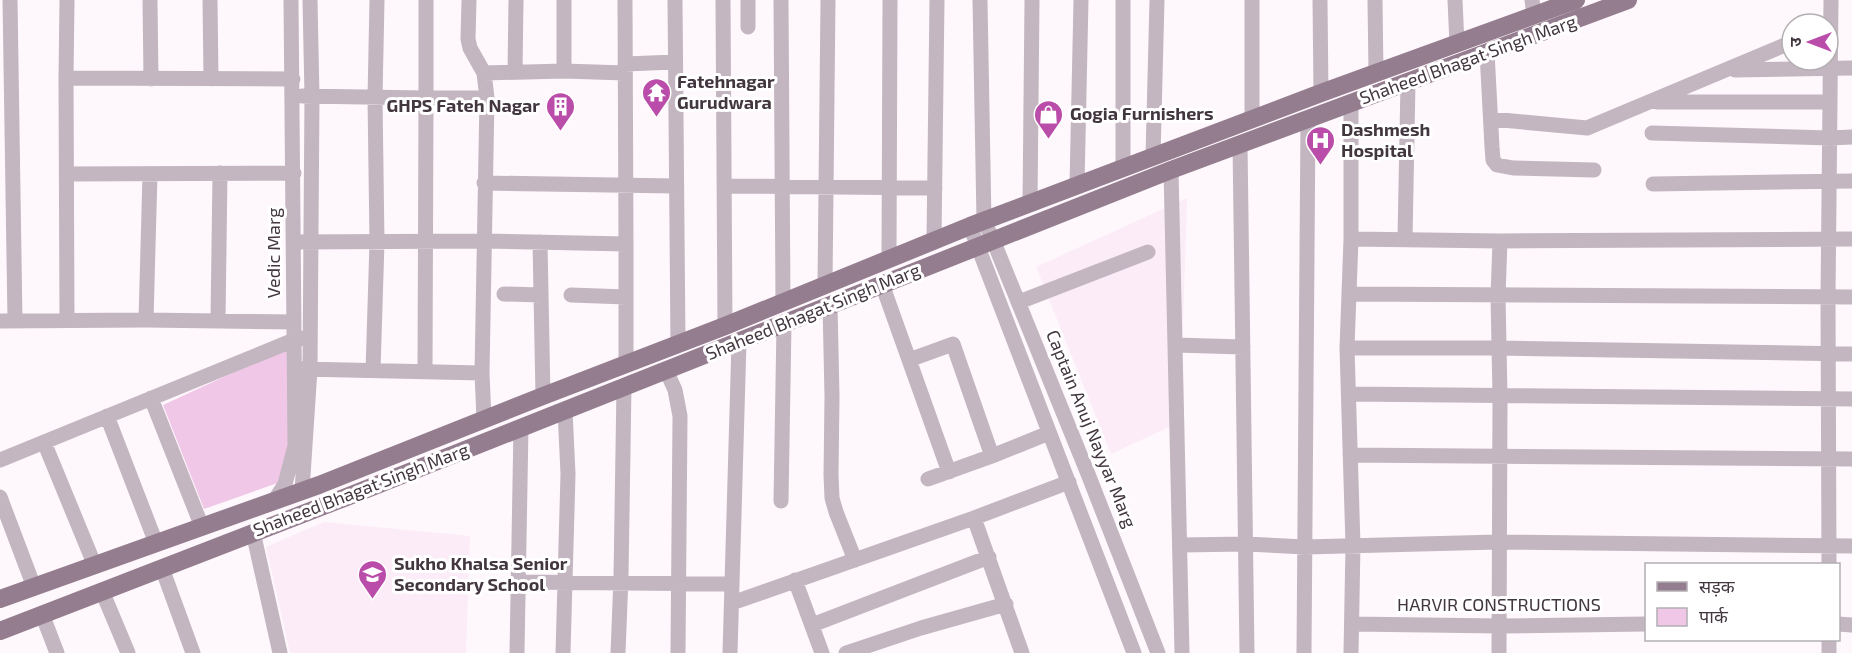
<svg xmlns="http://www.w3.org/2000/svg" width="1852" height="653" viewBox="0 0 1852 653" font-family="'Exo 2','Noto Sans Devanagari',sans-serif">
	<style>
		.built { fill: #fbecf8 }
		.green { fill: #f1c7e8 }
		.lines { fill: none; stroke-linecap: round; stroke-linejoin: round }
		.minor { stroke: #c3b6c0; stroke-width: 15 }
		.major { stroke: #957d90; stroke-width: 18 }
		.labels { text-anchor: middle; stroke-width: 6; stroke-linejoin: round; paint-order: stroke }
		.street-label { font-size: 18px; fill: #42363f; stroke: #fff }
		.poi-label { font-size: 18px; font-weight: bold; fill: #42363f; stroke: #fff; text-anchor: start }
	</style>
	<rect width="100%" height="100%" fill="#fef8fc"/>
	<path class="built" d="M1187,198L1180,422L1111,454L1036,267Z
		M324,522L470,536L466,653H290L266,547Z"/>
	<path class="green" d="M297,343L310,423L289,479L204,509L163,405Z"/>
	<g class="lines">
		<path class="minor" d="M10,0L15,321
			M67,0L66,78L67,321
			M150,0L151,79
			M210,0L211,79
			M469,0L468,39L470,48L484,73L487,98L482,373L484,419
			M675,0L678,344
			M723,0L725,326
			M781,0L783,302
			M980,0L984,221L993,240L1088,474L1158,653
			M1320,0L1321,93
			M1375,0L1376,73
			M1455,0L1457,44
			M1532,0L1534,15
			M748,27V0
			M1487,52L1492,147L1493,160L1497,165L1513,168L1594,170
			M625,64L675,62
			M1735,70L1852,68
			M564,71V0
			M515,72L516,0
			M484,73L564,71L625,73
			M66,78L293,79
			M302,96L426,98V0
			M1657,102H1830
			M1252,119V0
			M1491,119L1587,128L1792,42
			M1652,133L1830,138L1852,137
			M1240,144L1247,653
			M1153,156L1157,0
			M1123,168V0
			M1171,170L1182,653
			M67,174L294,173
			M484,183L676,186
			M1653,184L1852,181
			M1077,185L1081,0
			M726,186L935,188
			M1030,204L1032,0
			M970,226L1134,653
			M1351,239L1500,241L1852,239
			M1405,239L1408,82
			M934,240L937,0
			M294,242L484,241L626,244L625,0
			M540,242L543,396
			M889,258L890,0
			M882,284L949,472
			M825,285L828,0
			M504,294L541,295
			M1350,294L1852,297
			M571,295L626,297
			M1019,302L1148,252
			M830,304L832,397L831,475L832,498L836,512L855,560
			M146,320L150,174
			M218,320L220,173
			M0,321L146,320L294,322
			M1175,345L1243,347
			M1347,348H1499L1852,354
			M909,360L953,344L992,456
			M626,364V244
			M302,369L482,373
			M666,370L675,390L680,416L678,653
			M373,371L377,242L375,98L377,0
			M425,372L426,98H487
			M1349,394L1852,399
			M151,398L202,527
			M107,416L156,543
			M44,442L95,566
			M1350,455L1852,459
			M0,460L294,340L303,338
			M928,479L992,456L1049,433
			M302,491L310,369L312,96L310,0
			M0,497L34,587
			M274,501L285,484L295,446L291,0
			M781,501L784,324
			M974,518L1022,653
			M253,532L280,653
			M1181,545L1246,544L1305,547L1498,542L1852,546
			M1829,564L1828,298L1831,0
			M162,568L193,653
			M795,580L822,653
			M519,582L732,584
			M102,591L128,653
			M732,603L974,518L1069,482
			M42,614L57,653
			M1352,624L1499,626L1646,624
			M1838,624L1852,625
			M812,625L989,557
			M517,653L521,427
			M563,653L568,474L565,410
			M618,653L621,577L624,386
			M730,653L739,342
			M846,653L921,628L1006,604
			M1304,653L1308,119
			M1351,653L1353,545L1347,348L1351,239V103
			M1499,653L1500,396L1498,296L1500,241
			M1829,653V640"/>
		<path class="major" d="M0,599L319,485L543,396L725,326L970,226L1321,93L1576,0
			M0,631L344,498L1171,170L1628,0"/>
	</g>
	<defs>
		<symbol id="temple-pin" viewBox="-11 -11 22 30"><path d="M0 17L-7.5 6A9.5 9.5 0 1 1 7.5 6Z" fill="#ba4caa" stroke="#fff"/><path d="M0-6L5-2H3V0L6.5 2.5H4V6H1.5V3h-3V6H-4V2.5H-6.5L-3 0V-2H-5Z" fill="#fff"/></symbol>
		<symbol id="building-pin" viewBox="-11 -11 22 30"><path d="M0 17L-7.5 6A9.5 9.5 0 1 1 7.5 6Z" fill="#ba4caa" stroke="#fff"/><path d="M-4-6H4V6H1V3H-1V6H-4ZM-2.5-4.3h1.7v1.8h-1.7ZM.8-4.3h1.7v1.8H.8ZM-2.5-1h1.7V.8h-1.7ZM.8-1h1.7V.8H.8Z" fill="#fff"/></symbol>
		<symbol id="shop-pin" viewBox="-11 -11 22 30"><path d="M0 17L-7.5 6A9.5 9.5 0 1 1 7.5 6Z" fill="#ba4caa" stroke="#fff"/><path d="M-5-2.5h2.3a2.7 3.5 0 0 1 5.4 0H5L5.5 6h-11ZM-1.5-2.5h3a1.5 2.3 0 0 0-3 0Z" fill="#fff"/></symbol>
		<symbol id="hospital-pin" viewBox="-11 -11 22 30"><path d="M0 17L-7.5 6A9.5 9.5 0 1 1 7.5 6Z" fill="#ba4caa" stroke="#fff"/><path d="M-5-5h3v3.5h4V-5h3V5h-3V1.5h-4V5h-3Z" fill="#fff"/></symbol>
		<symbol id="school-pin" viewBox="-11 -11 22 30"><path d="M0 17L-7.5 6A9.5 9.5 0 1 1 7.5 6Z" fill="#ba4caa" stroke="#fff"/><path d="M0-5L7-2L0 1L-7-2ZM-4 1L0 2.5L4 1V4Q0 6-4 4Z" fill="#fff"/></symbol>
	</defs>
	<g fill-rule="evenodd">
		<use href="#temple-pin" x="640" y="76" width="33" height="45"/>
		<use href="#building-pin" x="544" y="90" width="33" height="45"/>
		<use href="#shop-pin" x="1032" y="98" width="33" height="45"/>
		<use href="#hospital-pin" x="1304" y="124" width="33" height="45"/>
		<use href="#school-pin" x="356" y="558" width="33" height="45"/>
	</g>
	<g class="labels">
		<g class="street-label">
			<text transform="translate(1468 60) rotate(-20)" y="6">Shaheed Bhagat Singh Marg</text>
			<text transform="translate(274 253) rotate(-90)" y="6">Vedic Marg</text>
			<text transform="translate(813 312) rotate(-22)" y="6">Shaheed Bhagat Singh Marg</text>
			<text transform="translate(1091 429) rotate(68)" y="6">Captain Anuj Nayyar Marg</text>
			<text transform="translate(361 490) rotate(-21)" y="6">Shaheed Bhagat Singh Marg</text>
			<text x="1499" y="611">HARVIR CONSTRUCTIONS</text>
		</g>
		<g class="poi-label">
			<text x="677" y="88">Fatehnagar<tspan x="677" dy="21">Gurudwara</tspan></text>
			<text x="540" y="112" text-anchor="end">GHPS Fateh Nagar</text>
			<text x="1070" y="120">Gogia Furnishers</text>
			<text x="1341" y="136">Dashmesh<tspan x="1341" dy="21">Hospital</tspan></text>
			<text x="394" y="570">Sukho Khalsa Senior<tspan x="394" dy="21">Secondary School</tspan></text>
		</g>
	</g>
	<rect x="1645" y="563" width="195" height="78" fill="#ffffff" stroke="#b3afb2" stroke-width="1.5"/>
	<rect x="1657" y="582" width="30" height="9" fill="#957d90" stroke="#b3afb2" stroke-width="1.5"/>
	<text x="1699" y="593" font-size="18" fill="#42363f">सड़क</text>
	<rect x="1657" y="608" width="30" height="18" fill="#f1c7e8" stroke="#b3afb2" stroke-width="1.5"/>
	<text x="1699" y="623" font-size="18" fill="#42363f">पार्क</text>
	<g transform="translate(1810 42) rotate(270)"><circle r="28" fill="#ffffff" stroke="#b3afb2" stroke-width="1.5"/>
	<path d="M0-4.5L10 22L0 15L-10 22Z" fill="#ba4caa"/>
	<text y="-9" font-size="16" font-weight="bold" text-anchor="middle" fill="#42363f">उ</text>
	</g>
</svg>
